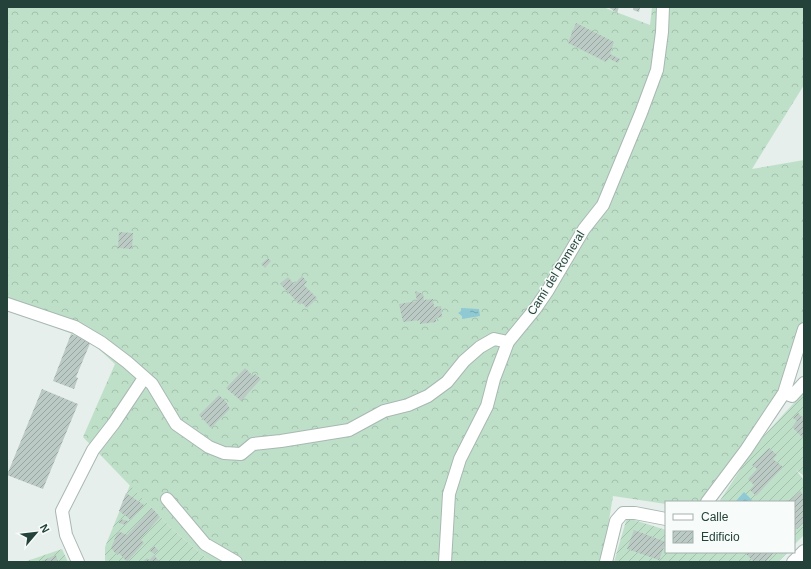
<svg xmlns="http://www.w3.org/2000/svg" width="811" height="569" viewBox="0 0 811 569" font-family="Arial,sans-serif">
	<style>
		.forest { fill: url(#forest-crowns) }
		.garden { fill: url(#garden-furrows) }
		.water { fill: url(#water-ripples) }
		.building { fill: url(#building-hatch) }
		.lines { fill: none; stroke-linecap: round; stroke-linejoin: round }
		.minor-casing { stroke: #a8b8b2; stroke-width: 14 }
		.minor { stroke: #fff; stroke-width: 12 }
		.labels { text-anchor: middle; stroke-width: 3; stroke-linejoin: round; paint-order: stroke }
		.street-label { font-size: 12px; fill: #24423a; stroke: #f7fbf9 }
	</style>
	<defs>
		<pattern id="forest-crowns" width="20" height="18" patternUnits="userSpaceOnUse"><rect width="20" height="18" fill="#bfe0c8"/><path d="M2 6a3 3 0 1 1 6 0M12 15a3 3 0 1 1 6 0" fill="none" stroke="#a4c1ad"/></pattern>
		<pattern id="garden-furrows" width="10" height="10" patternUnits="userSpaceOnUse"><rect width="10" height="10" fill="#bfe0c8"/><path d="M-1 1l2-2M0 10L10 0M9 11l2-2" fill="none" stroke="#a4c1ad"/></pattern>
		<pattern id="water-ripples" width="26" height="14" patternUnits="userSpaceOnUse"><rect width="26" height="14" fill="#8ec9d4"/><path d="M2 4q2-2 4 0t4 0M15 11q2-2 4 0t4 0" fill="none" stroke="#74a5ad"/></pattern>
		<pattern id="building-hatch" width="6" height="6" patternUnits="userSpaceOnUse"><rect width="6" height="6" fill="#bbcac4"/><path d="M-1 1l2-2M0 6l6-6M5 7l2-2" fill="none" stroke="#98a6a0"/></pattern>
	</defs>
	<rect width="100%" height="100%" fill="#e6efeb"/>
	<path class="forest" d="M7,7H603L650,25L652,7H804V85L752,169L804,160V344L746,450L703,502H666V504L613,496L602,562H211L171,528L83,437L115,364L90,341L7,308Z"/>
	<path class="garden" d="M804,392V476L796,470L804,480V535L794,545V502H719L759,441Z
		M130,485L171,528L211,562H105V547Z
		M628,518L666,530V552H788L778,562H614L626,521Z
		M62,549L68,562H24Z"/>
	<path class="water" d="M461,308L479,309L480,316L462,319V316L458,313L461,311Z
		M744,492L752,500L750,502H735Z"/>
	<path class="building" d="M608,7H619L617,13Z
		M634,7H640L639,12L633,10Z
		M576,23L614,42L610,54L620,59L618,63L608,58L606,62L568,43Z
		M119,232L133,233L132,249L118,248Z
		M268,258L271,261L265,268L261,264Z
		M302,276L307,282L304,285L317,298L307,308L302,303L300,305L280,284L288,277L294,284Z
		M415,291L423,294L424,300L433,299L434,307L441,306L442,317L436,318V322L420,324V320L403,322L399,304L417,301Z
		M71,334L91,341L76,377L78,378L74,389L53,381Z
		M245,368L253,376L255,374L261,379L241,401L226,388Z
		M42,389L78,404L43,489L7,475Z
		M219,395L226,402L230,409L211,428L199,415Z
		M798,413L802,417L804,415V439L792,427L797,421L793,418Z
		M769,448L777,455L773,459L783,467L756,496L750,490L754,485L748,479L757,469L752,465Z
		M800,491L804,496V522L797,529H794V502H786V500H790Z
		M126,493L144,505L131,520L119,511Z
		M152,508L160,517L140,539L144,543L127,562L119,553L117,555L111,548L118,531L127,535Z
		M120,519L128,521L126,525L119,523Z
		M634,530L666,542L659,560L627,549Z
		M154,546L158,550L154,554L150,551Z
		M746,552H774L766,562H754L745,553Z
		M56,555L58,562H39Z
		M154,555L160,562H142L147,558L149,560Z"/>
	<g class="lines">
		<defs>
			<path id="minor" d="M7,304L75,327L102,343L127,362L152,384L176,424L209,447L224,453L241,454L253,444L281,441L349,430L384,411L408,405L428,396L447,382L464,361L480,347L494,339L508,342
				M784,393L792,396L804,383
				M167,499L205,544L236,562
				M707,502L746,450L784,393L804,329
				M78,562L66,535L62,511L93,450L114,423L144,378
				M445,562L449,494L460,459L487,406L494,379L508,342L535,309L548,290L584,229L603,205L641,113L657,70L662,32L663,7
				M606,562L616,521L623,513H635L666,519
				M793,562L804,551"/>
		</defs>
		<use href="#minor" class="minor-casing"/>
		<use href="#minor" class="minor"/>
	</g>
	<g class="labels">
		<g class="street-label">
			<text transform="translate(556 273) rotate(-58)" y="4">Camí del Romeral</text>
		</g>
	</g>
	<rect width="811" height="569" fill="none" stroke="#24423a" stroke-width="16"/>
	<rect x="665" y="501" width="130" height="52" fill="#f7fbf9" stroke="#a3b1ad"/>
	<rect x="673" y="514" width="20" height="6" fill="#ffffff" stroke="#a3b1ad"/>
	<text x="701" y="521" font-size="12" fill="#24423a">Calle</text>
	<rect x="673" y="531" width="20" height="12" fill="url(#building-hatch)" stroke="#a3b1ad"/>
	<text x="701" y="541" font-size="12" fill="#24423a">Edificio</text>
	<g transform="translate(36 533) rotate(62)" stroke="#f7fbf9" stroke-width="3" paint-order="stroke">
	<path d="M0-3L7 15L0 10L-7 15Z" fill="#24423a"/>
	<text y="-6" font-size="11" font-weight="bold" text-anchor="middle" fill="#24423a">N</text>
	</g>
</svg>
